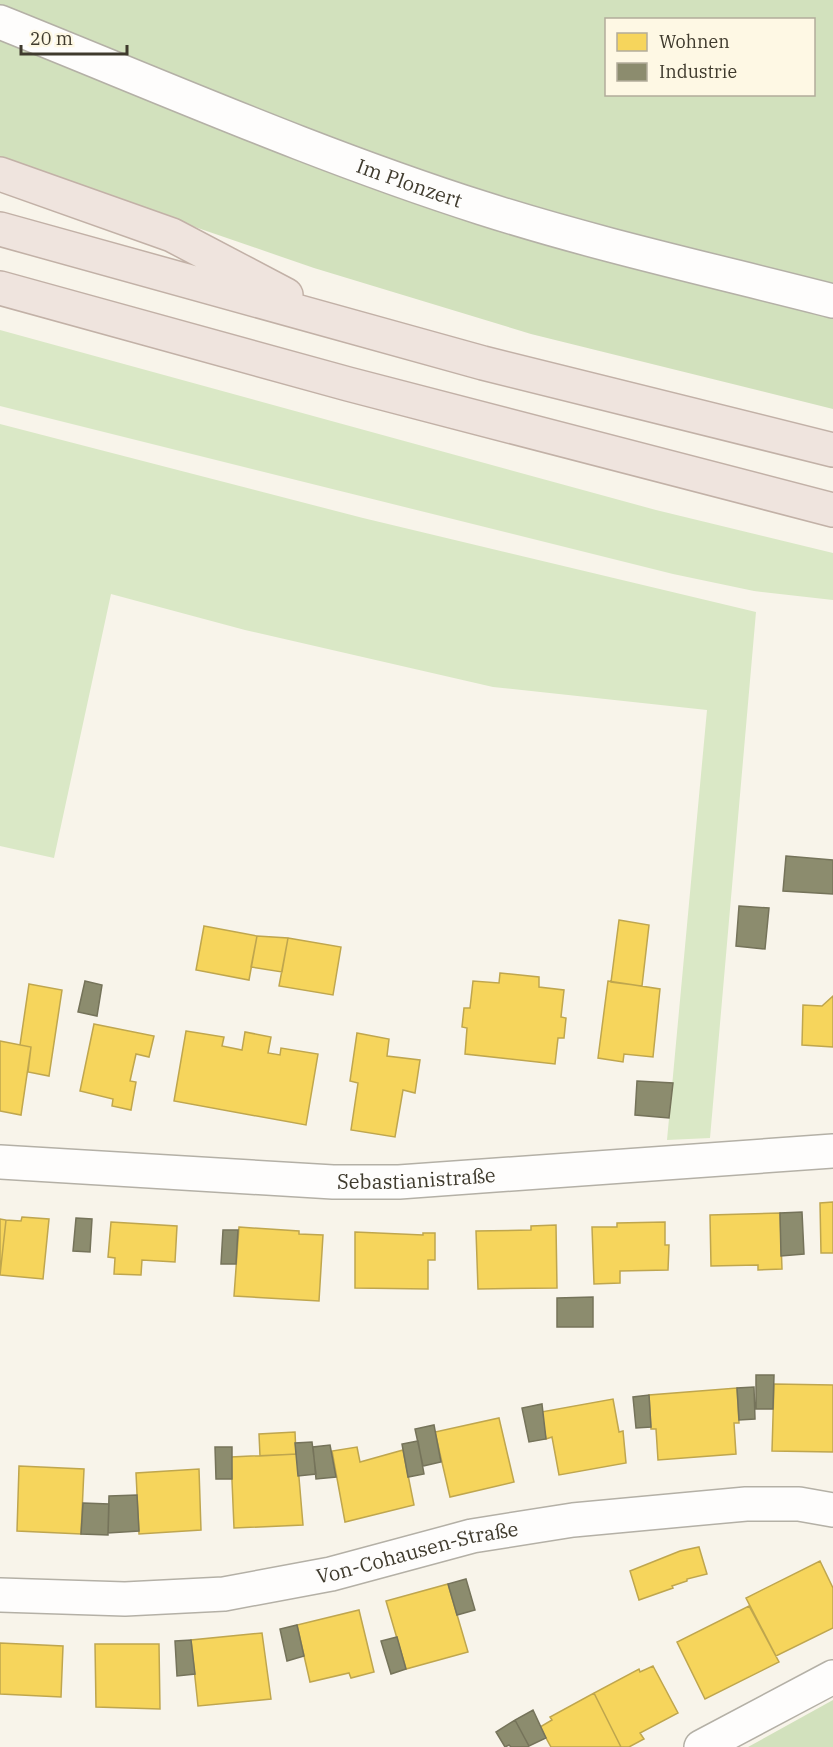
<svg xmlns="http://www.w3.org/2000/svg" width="833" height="1747" viewBox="0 0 833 1747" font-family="'IBM Plex Serif',serif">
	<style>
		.green { fill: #dae8c6 }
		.forest { fill: #d2e1bd; fill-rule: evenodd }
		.homes { fill: #f6d55c; stroke: #bfa64e; stroke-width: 1.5 }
		.industry { fill: #8c8c6e; stroke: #75735a; stroke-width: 1.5 }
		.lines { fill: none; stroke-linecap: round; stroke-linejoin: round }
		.minor-casing { stroke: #b4b0a6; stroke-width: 36 }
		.trunk-casing { stroke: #c2b1a7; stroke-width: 36 }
		.minor { stroke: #fefdfc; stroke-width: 33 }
		.trunk { stroke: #efe4de; stroke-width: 33 }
		.labels { text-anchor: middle; stroke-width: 6; stroke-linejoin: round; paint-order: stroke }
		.street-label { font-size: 20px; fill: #3f3a2d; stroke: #fef8e4 }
	</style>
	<rect width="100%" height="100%" fill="#f8f4ea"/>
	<path class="green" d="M0,330L656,510L833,553V600L754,591L673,574L0,406Z
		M0,424L363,518L756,612L710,1138L667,1140L707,710L493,687L245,630L111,594L54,858L0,846Z"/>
	<path class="forest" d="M0,0H833V409L531,334L314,268L0,160ZM606,20H814V94H606Z
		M833,1700V1747H748Z"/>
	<path class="homes" d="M619,920L649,925L642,986L611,982Z
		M204,926L257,936L249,980L196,970Z
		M257,936L288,938L282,972L251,967Z
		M288,938L341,947L333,995L279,986Z
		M500,973L539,977V987L564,990L561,1017L566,1018L564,1038H558L555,1064L465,1054L467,1028L462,1027L464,1008H470L473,981L499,983Z
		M608,981L660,989L653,1057L624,1054L623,1062L598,1058Z
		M29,984L62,990L49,1076L28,1072L31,1047L20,1045Z
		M833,996V1047L802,1045L803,1005L822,1006Z
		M94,1024L154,1036L149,1057L136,1054L130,1081L136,1082L131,1110L112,1106L113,1099L80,1091Z
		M186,1031L224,1037L222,1046L242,1050L245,1032L271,1037L268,1053L280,1055L281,1048L318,1054L306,1125L174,1101Z
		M357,1033L389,1039L387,1056L420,1060L415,1093L403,1090L395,1137L351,1130L358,1083L350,1081Z
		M0,1041L31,1047L21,1115L0,1111Z
		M833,1202V1253H821L820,1203Z
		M780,1213L782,1269L758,1270V1265L711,1266L710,1215Z
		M22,1217L49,1219L43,1279L0,1275L6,1220L21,1221Z
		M0,1219L6,1220L0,1275Z
		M111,1222L177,1226L175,1262L142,1260L141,1275L114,1274L115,1258L108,1257Z
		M665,1222V1245H669L668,1270L620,1271V1283L594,1284L592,1227H617V1223Z
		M556,1225L557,1288L478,1289L476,1231L531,1230V1226Z
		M239,1227L299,1231V1234L323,1235L319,1301L234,1296Z
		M355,1232L423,1235V1233H435V1260H428V1289L355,1288Z
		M774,1384L833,1385V1452L772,1451Z
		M737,1388L739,1423H734L736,1454L658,1460L656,1429H651L649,1395Z
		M613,1399L619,1432L623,1431L626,1463L559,1475L552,1437L546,1439L541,1412Z
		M499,1418L514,1482L450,1497L435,1432Z
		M295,1432L296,1454L260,1456L259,1434Z
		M357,1447L360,1462L403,1450L414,1505L345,1522L332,1451Z
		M297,1454L303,1525L234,1528L231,1457Z
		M19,1466L84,1469L81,1534L17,1531Z
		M199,1469L201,1530L139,1534L136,1473Z
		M699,1547L707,1574L687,1579V1581L672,1586L673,1588L639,1600L630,1571L680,1551Z
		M820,1561L833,1588V1628L776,1656L746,1598Z
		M448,1584L468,1652L406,1669L386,1601Z
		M749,1606L779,1662L705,1699L677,1642Z
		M359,1610L374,1672L351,1678L349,1673L310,1682L297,1625Z
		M262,1633L271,1699L198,1706L191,1640Z
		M0,1643L63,1646L61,1697L0,1694Z
		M95,1644H159L160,1709L96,1707Z
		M653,1666L678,1713L640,1733L644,1739L629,1747H621L594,1693L639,1669L640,1672Z
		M594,1693L621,1747H551L540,1727L552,1720L550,1717Z"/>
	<path class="industry" d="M786,856L833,860V894L783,891Z
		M739,906L769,908L765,949L736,946Z
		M85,981L102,985L97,1016L78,1012Z
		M637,1081L673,1083L669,1118L635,1115Z
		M802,1212L804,1254L781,1256L780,1213Z
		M76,1218L92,1219L90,1252L73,1251Z
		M223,1230H238L236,1264H221Z
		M593,1297V1327H557V1298Z
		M756,1375H774L773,1409H756Z
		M754,1387L755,1419L739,1420L737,1388Z
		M649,1395L651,1427L636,1428L633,1397Z
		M542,1404L546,1439L529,1442L522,1408Z
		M434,1425L441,1462L423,1466L415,1429Z
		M418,1441L424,1474L408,1477L402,1444Z
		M312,1442L316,1474L298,1476L295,1443Z
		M330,1445L336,1477L316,1479L313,1447Z
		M215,1447H232V1479H216Z
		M137,1495L139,1531L108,1533L109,1496Z
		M83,1503L109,1504L108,1535L81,1534Z
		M466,1579L475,1610L457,1615L448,1584Z
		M297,1625L304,1656L287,1661L280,1629Z
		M397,1637L406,1669L391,1674L381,1641Z
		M191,1640L195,1674L177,1676L175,1641Z
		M533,1710L546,1738L529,1746L515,1720Z
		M515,1720L529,1746L528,1747H511L509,1745L505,1747L496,1732Z"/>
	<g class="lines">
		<defs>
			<g id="minor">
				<path id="s1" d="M0,22C160,86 319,156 482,208C598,245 716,271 833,301"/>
				<path id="s2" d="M0,1162L333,1182H399L833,1151"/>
				<path id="s3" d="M0,1595L125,1599L224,1594L331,1574L472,1536L573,1520L746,1504H799L833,1510"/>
				<path d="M701,1747L833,1677"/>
			</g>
			<path id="trunk" d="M0,174L172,235L286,295
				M0,229L483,363L833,450
				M0,288L348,384L833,510"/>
		</defs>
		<use href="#minor" class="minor-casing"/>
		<use href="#trunk" class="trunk-casing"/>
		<use href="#minor" class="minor"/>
		<use href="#trunk" class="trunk"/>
	</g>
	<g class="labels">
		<g class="street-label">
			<text dy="7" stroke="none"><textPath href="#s1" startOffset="440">Im Plonzert</textPath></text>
			<text dy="7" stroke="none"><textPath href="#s2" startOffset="417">Sebastianistraße</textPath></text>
			<text dy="7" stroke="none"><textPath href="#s3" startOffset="422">Von-Cohausen-Straße</textPath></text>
		</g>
	</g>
	<rect x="605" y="18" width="210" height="78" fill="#fef8e4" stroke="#b2ac9b" stroke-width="1.5"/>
	<rect x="617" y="33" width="30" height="18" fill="#f6d55c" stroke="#b2ac9b" stroke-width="1.5"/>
	<text x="659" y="48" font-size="18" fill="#3f3a2d">Wohnen</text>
	<rect x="617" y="63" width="30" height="18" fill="#8c8c6e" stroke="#b2ac9b" stroke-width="1.5"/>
	<text x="659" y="78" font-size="18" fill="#3f3a2d">Industrie</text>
	<path d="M21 45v9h106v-9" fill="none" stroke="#3f3a2d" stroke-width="3"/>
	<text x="30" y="45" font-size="18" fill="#3f3a2d" stroke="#fef8e4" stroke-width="4.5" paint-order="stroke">20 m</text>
</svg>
